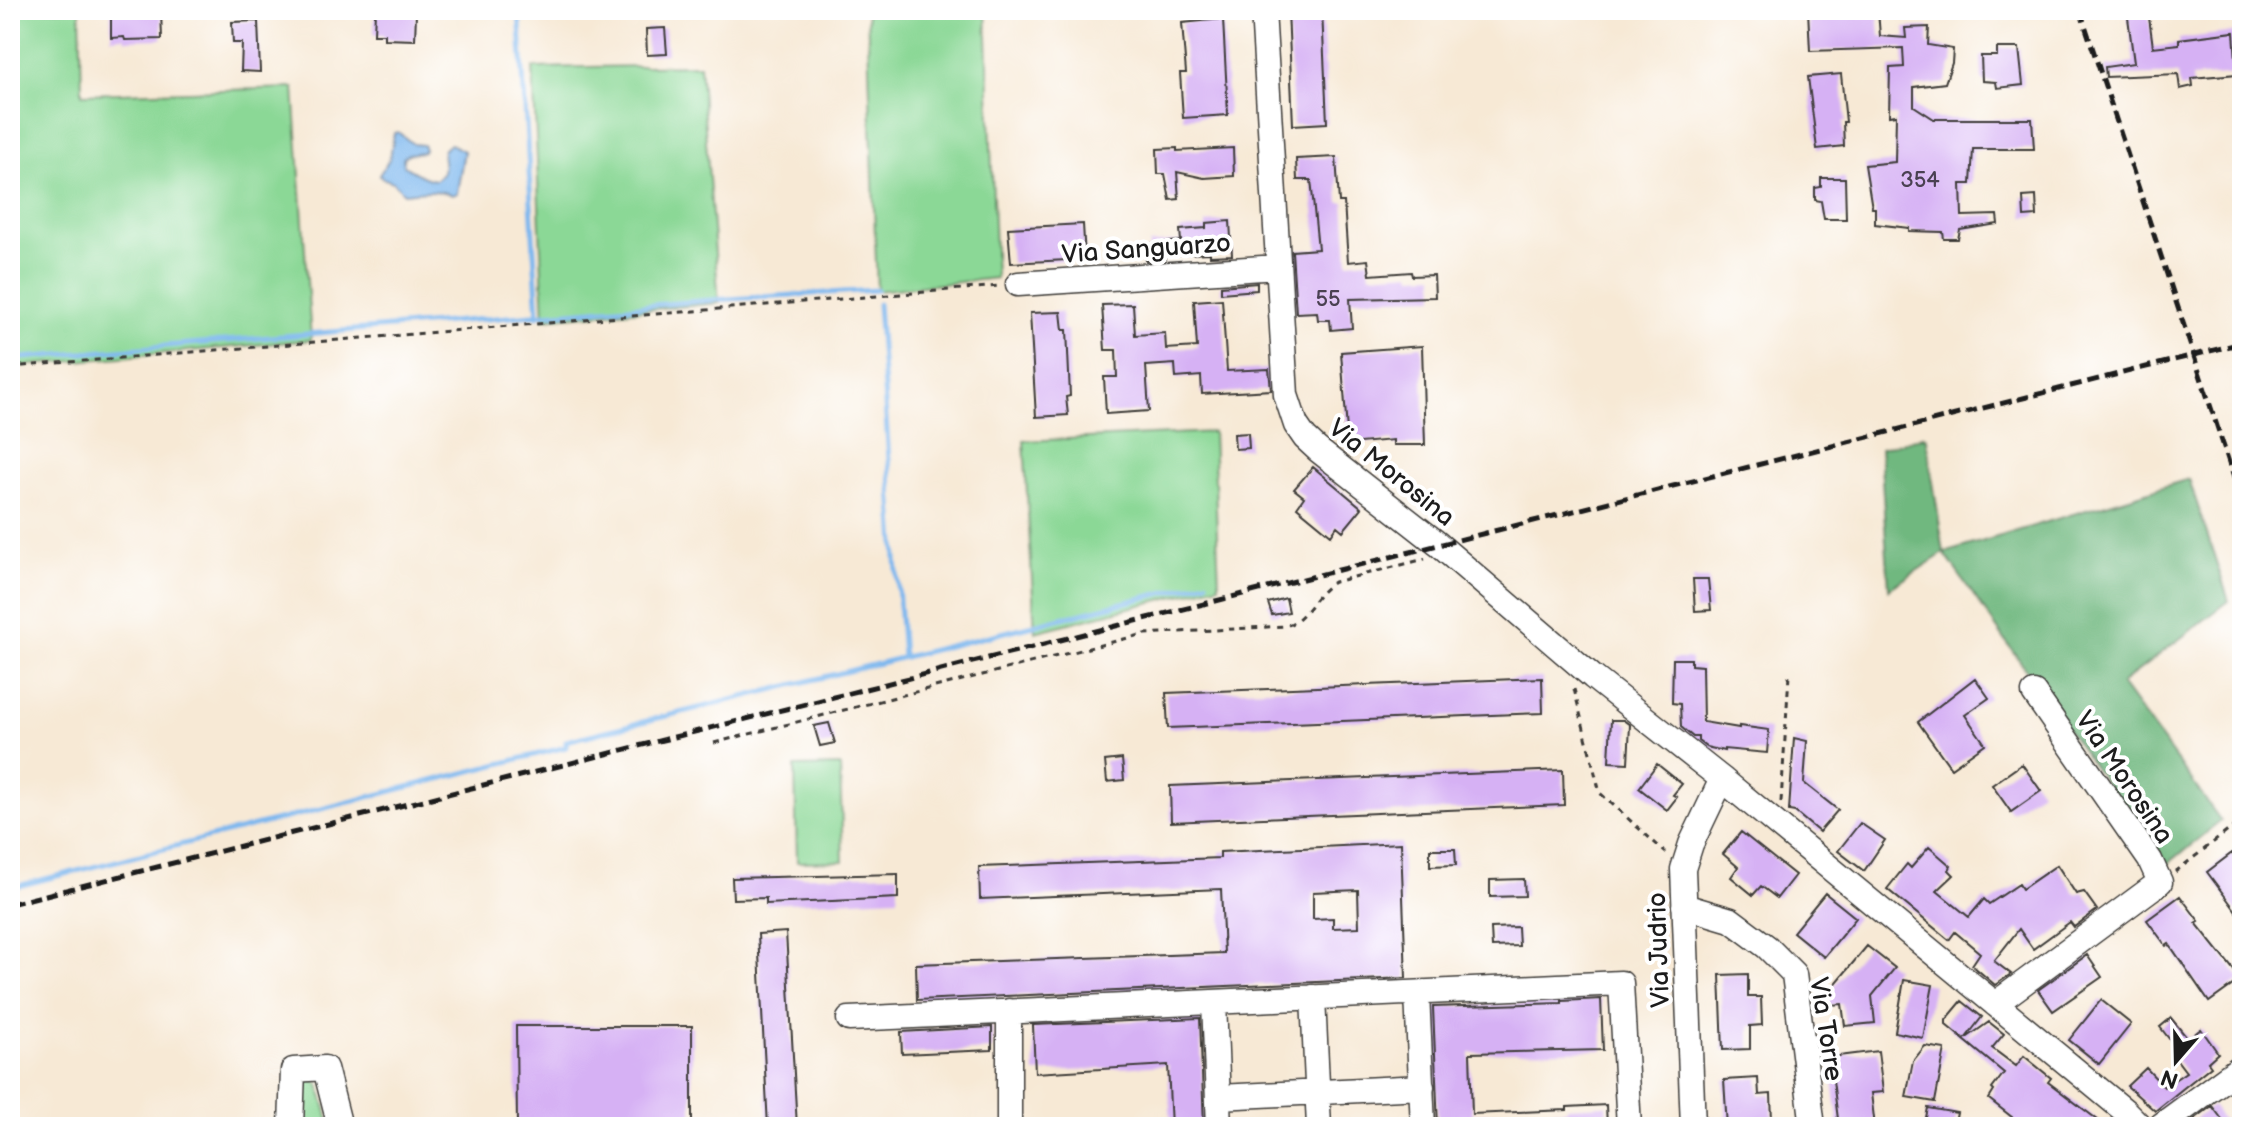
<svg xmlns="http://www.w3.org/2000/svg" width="2252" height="1137" viewBox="0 0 2252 1137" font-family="'Balsamiq Sans',sans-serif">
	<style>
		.green { fill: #8bd896; stroke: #547a59; stroke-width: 2 }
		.forest { fill: #70b87f; stroke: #466a4e; stroke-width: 2 }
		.water { fill: #7db7ee; stroke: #4c6a85; stroke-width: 2 }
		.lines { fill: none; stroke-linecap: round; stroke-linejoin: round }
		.stream { stroke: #7db7ee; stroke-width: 5 }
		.building { fill: #d6b1f4; fill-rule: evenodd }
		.minor-casing { stroke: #3d3b38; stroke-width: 27 }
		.path { stroke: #3d3b38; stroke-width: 3; stroke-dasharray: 6 6; stroke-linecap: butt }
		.minor { stroke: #fff; stroke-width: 24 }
		.rail { stroke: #1c1c1c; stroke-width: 5; stroke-dasharray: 12 6; stroke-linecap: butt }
		.labels { text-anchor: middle; stroke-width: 8; stroke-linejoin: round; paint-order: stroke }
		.number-label { font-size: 22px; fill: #4a4152 }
		.street-label { font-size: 26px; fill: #1c1c1c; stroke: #fff }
	</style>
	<rect width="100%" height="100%" fill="#fff"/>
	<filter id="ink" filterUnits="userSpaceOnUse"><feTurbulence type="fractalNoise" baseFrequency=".0125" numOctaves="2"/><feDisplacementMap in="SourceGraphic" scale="16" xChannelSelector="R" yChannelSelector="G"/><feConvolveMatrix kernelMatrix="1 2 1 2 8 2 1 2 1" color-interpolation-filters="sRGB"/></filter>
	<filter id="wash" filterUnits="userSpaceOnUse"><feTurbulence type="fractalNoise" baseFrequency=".006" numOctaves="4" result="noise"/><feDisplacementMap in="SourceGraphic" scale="32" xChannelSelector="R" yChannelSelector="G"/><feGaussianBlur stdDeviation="1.8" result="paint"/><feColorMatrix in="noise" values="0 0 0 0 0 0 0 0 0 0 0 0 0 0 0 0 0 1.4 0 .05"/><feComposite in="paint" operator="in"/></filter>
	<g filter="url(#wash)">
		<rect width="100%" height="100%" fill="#f7e9d5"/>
		<path class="green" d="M10,10H80L82,94L294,88L311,340L10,367Z
			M867,10H986L996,278L877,291Z
			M700,65L719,303L544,319L533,68Z
			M1213,432L1219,585L1035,632L1024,441Z
			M840,766L843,861L797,862L795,767Z
			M314,1080L319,1084L331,1127H302L303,1084Z"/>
		<path class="forest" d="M1926,436L1944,553L2189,479L2229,601L2121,684L2221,821L2164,867L1944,553L1889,589L1880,448Z"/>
		<path class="water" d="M398,132L413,144L423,145L425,149L423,152L408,154L403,158L404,166C413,171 426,180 436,180L443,172C446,160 436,151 451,144L464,151L457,193L453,195C436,189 422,191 404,193L393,182L382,178L379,175L390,158L394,133Z"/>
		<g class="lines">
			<path class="stream" d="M519,10L538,316
				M878,304L903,657
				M10,359L712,300L877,290
				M10,888L566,747V741L1207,582"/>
		</g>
		<g id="blocks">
			<path class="building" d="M111,10H161L162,39L125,40L124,37L111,38Z
				M1288,10H1322L1327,123L1293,125Z
				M1808,10H1878L1880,36L1906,38L1905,28L1929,27L1928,45L1953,49L1952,63L1945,83L1914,87V106L1934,119H2032L2034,149H1973L1971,184H1961L1962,216L1997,215L1998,224L1960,230L1958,239H1944L1943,232L1909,231V228L1875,224V208H1872L1865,165L1895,162L1896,115L1889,116L1890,68L1904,67L1903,48L1810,51Z
				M2127,10H2148L2153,47L2179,44V39L2234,32L2237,74L2192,78L2193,86L2180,89L2178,74L2106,77L2105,67L2134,63Z
				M375,11L416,13L415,40L384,39V34H374Z
				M1223,19L1228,115L1183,118L1180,73H1186L1182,23Z
				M258,21L260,72L241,71L242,43H233L232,22Z
				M665,28L667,54L647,55L646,29Z
				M1997,48H2019L2023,85L1997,88L1996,82L1982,81L1981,56H1997Z
				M1841,74L1846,122H1843L1844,146L1817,149L1808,77Z
				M1177,148V151L1233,148L1234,176L1204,178L1177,172L1179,199L1170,200L1165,174H1158L1157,149Z
				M1336,157L1339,202H1344L1348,262L1368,260L1370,275L1411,272L1412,276L1434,275L1435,297L1350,299L1352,328L1331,330L1330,320H1318L1317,312L1296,313L1292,251L1318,249L1311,180H1297L1296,159Z
				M1821,178H1845L1846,219H1824L1821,201L1815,200V188L1821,187Z
				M2036,196L2037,216L2024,217L2023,197Z
				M1230,221L1232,255L1210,256V253L1165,255V259L1146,261L1145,251L1149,250V244L1181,241L1180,230L1206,228V223Z
				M1083,224L1085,259L1011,263L1008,228Z
				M1257,283V290L1221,293V286Z
				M1222,299L1227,371L1269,369L1271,390L1202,394L1201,376L1176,378L1175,364L1146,366L1149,411L1106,414L1104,377H1117L1116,350H1105L1102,305L1133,304L1135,335L1165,333L1166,349L1197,347L1194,301Z
				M1061,312L1063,330H1067L1070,396L1066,397L1068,415L1036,417L1030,313Z
				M1422,346L1425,445H1393V440L1348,444L1341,352Z
				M1248,433L1249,448L1235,449L1234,434Z
				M1313,467L1362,508L1343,531L1337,526L1331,535L1297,507L1304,497L1294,489Z
				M1693,579H1708L1711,610L1695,611Z
				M1286,598L1289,612L1272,615L1268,603Z
				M1673,659H1691V665L1702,666L1703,722L1739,728V726L1769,730L1767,753L1724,749V751L1706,747L1698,741V737H1693L1681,727L1680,704L1672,703Z
				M1542,678L1543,713L1168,728L1166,693Z
				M1975,678L1989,698L1965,715L1985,744L1951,768L1918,722Z
				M1611,720H1623L1630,725L1628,763L1609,762Z
				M829,723L835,743L820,746L814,726Z
				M1794,738L1807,741L1804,783L1838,810L1819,832L1795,812L1789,811Z
				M1122,759L1124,780L1107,782L1105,761Z
				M1657,764L1682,784L1673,795L1677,797L1667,810L1639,788Z
				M2022,764L2041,791L2011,812L1992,785Z
				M1563,770L1564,805L1171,822L1170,786Z
				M1860,823L1885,840L1864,871L1838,851Z
				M1741,832L1795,875L1777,898L1761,886L1753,895L1731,877L1738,867L1723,854Z
				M1401,843L1406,978L917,1000L916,964L1224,953L1221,889L980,899L979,867L1220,858V852ZM1358,890L1359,927L1333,928V918L1313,919V892Z
				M1929,847L1951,866L1949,870L1954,875L1937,891L1969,917L1984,899L1989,904L2019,884L2022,889L2057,865L2076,894L2084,892L2097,910L2074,927L2070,922L2033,949L2019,929L1994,961L2011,974L1995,985L1972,965L1980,953L1955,932L1949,940L1887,889L1907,864L1911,868Z
				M1430,849H1455L1456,865L1430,866Z
				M2242,850V919L2207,872L2232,853L2234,856Z
				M898,874V898L766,904V898L733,899L732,878Z
				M1524,879L1525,896L1490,897V880Z
				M1825,893L1856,918L1824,957L1793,932Z
				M2180,896L2199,921L2196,923L2241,979L2209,1002L2169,944L2166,946L2147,920Z
				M1518,927L1519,946L1492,947L1491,928Z
				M786,932L797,1127H768L758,934Z
				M1867,946L1895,968L1872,996L1875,1023L1845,1026L1842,1004L1817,1006Z
				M2087,955L2102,977L2053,1011L2038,990Z
				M1748,974V997H1761L1762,1025L1750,1026V1049L1723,1050L1720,975Z
				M1904,980L1933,985L1923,1038L1895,1032Z
				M1601,999L1603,1050L1470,1053L1472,1114L1567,1110V1107L1606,1105L1607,1127H1438L1433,1007L1562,1003V1001Z
				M2101,1000L2131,1024L2099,1064L2069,1040Z
				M1962,1001L1982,1017L1965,1039L1989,1022L2004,1034L1992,1048L2016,1066L2024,1056L2051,1078L2048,1082L2107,1127H2006L2013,1118L1989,1099L1994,1091L1992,1089L2004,1073L1946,1025V1020Z
				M1200,1018L1204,1127H1171L1168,1065L1035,1073L1033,1025Z
				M2171,1018L2188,1039L2201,1029L2218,1053L2208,1062L2211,1066L2155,1111L2127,1086L2146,1068L2164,1087L2186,1072L2174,1056L2180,1053L2160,1027Z
				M516,1026H692V1127H517Z
				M992,1027V1050L902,1054L901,1032Z
				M1925,1046L1945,1049L1935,1102L1906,1097L1913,1061Z
				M1878,1051L1883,1092L1871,1093L1875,1127H1839L1830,1057Z
				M1758,1078L1759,1095L1771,1094L1772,1121L1761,1122V1127H1727L1724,1080Z
				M2212,1106L2228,1127H2184Z
				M1928,1108L1957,1113L1954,1127H1924Z"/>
		</g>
	</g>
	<g filter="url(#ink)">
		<use href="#blocks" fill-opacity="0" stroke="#3d3b38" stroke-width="2"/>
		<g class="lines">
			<defs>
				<path id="minor" d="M1263,10L1286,395L1296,425L1305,438L1318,450L1438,544L1593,677L1722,779L2125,1111L2141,1127
					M1018,284L1278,267
					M1684,906L1731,920L1767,947L1794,974L1813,1127
					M1417,993L1423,1127
					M1313,997L1319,1127
					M1214,1002L1219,1127
					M1995,1004L2160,882L2150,860L2034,693
					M849,1019L1621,983L1629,1127
					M1218,1097L1422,1087
					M291,1127L293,1070L325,1068L340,1127
					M1009,1127V1011
					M1693,1127L1683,869L1691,844L1722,779
					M2159,1127L2242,1066"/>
			</defs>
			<use href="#minor" class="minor-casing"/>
			<path class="path" d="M10,367L999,286
				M1574,689L1600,793L1666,853
				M714,743L1144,634L1285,626C1307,620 1314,593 1334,582L1425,559
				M1781,802L1789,675
				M2175,872L2242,820"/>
			<use href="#minor" class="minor"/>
			<path class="rail" d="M2080,10L2242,502
				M10,904L2242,343"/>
		</g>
	</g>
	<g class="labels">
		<g class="number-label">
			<text x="1920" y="187">354</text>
			<text x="1328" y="306">55</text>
		</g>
		<g class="street-label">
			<text transform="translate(1146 248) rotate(-4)" y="9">Via Sanguarzo</text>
			<text transform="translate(1392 472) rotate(39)" y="9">Via Morosina</text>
			<text transform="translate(2125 777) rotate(56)" y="9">Via Morosina</text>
			<text transform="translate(1658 950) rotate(-92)" y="9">Via Judrio</text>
			<text transform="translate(1827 1029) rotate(81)" y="9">Via Torre</text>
		</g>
	</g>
	<rect width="2252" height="1137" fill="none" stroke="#fff" stroke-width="40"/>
	<g transform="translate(2176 1061) rotate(200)" stroke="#ffffff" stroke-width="6" paint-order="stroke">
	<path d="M0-6L14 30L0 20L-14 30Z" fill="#1c1c1c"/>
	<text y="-12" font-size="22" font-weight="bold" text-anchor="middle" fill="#1c1c1c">N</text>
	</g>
</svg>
